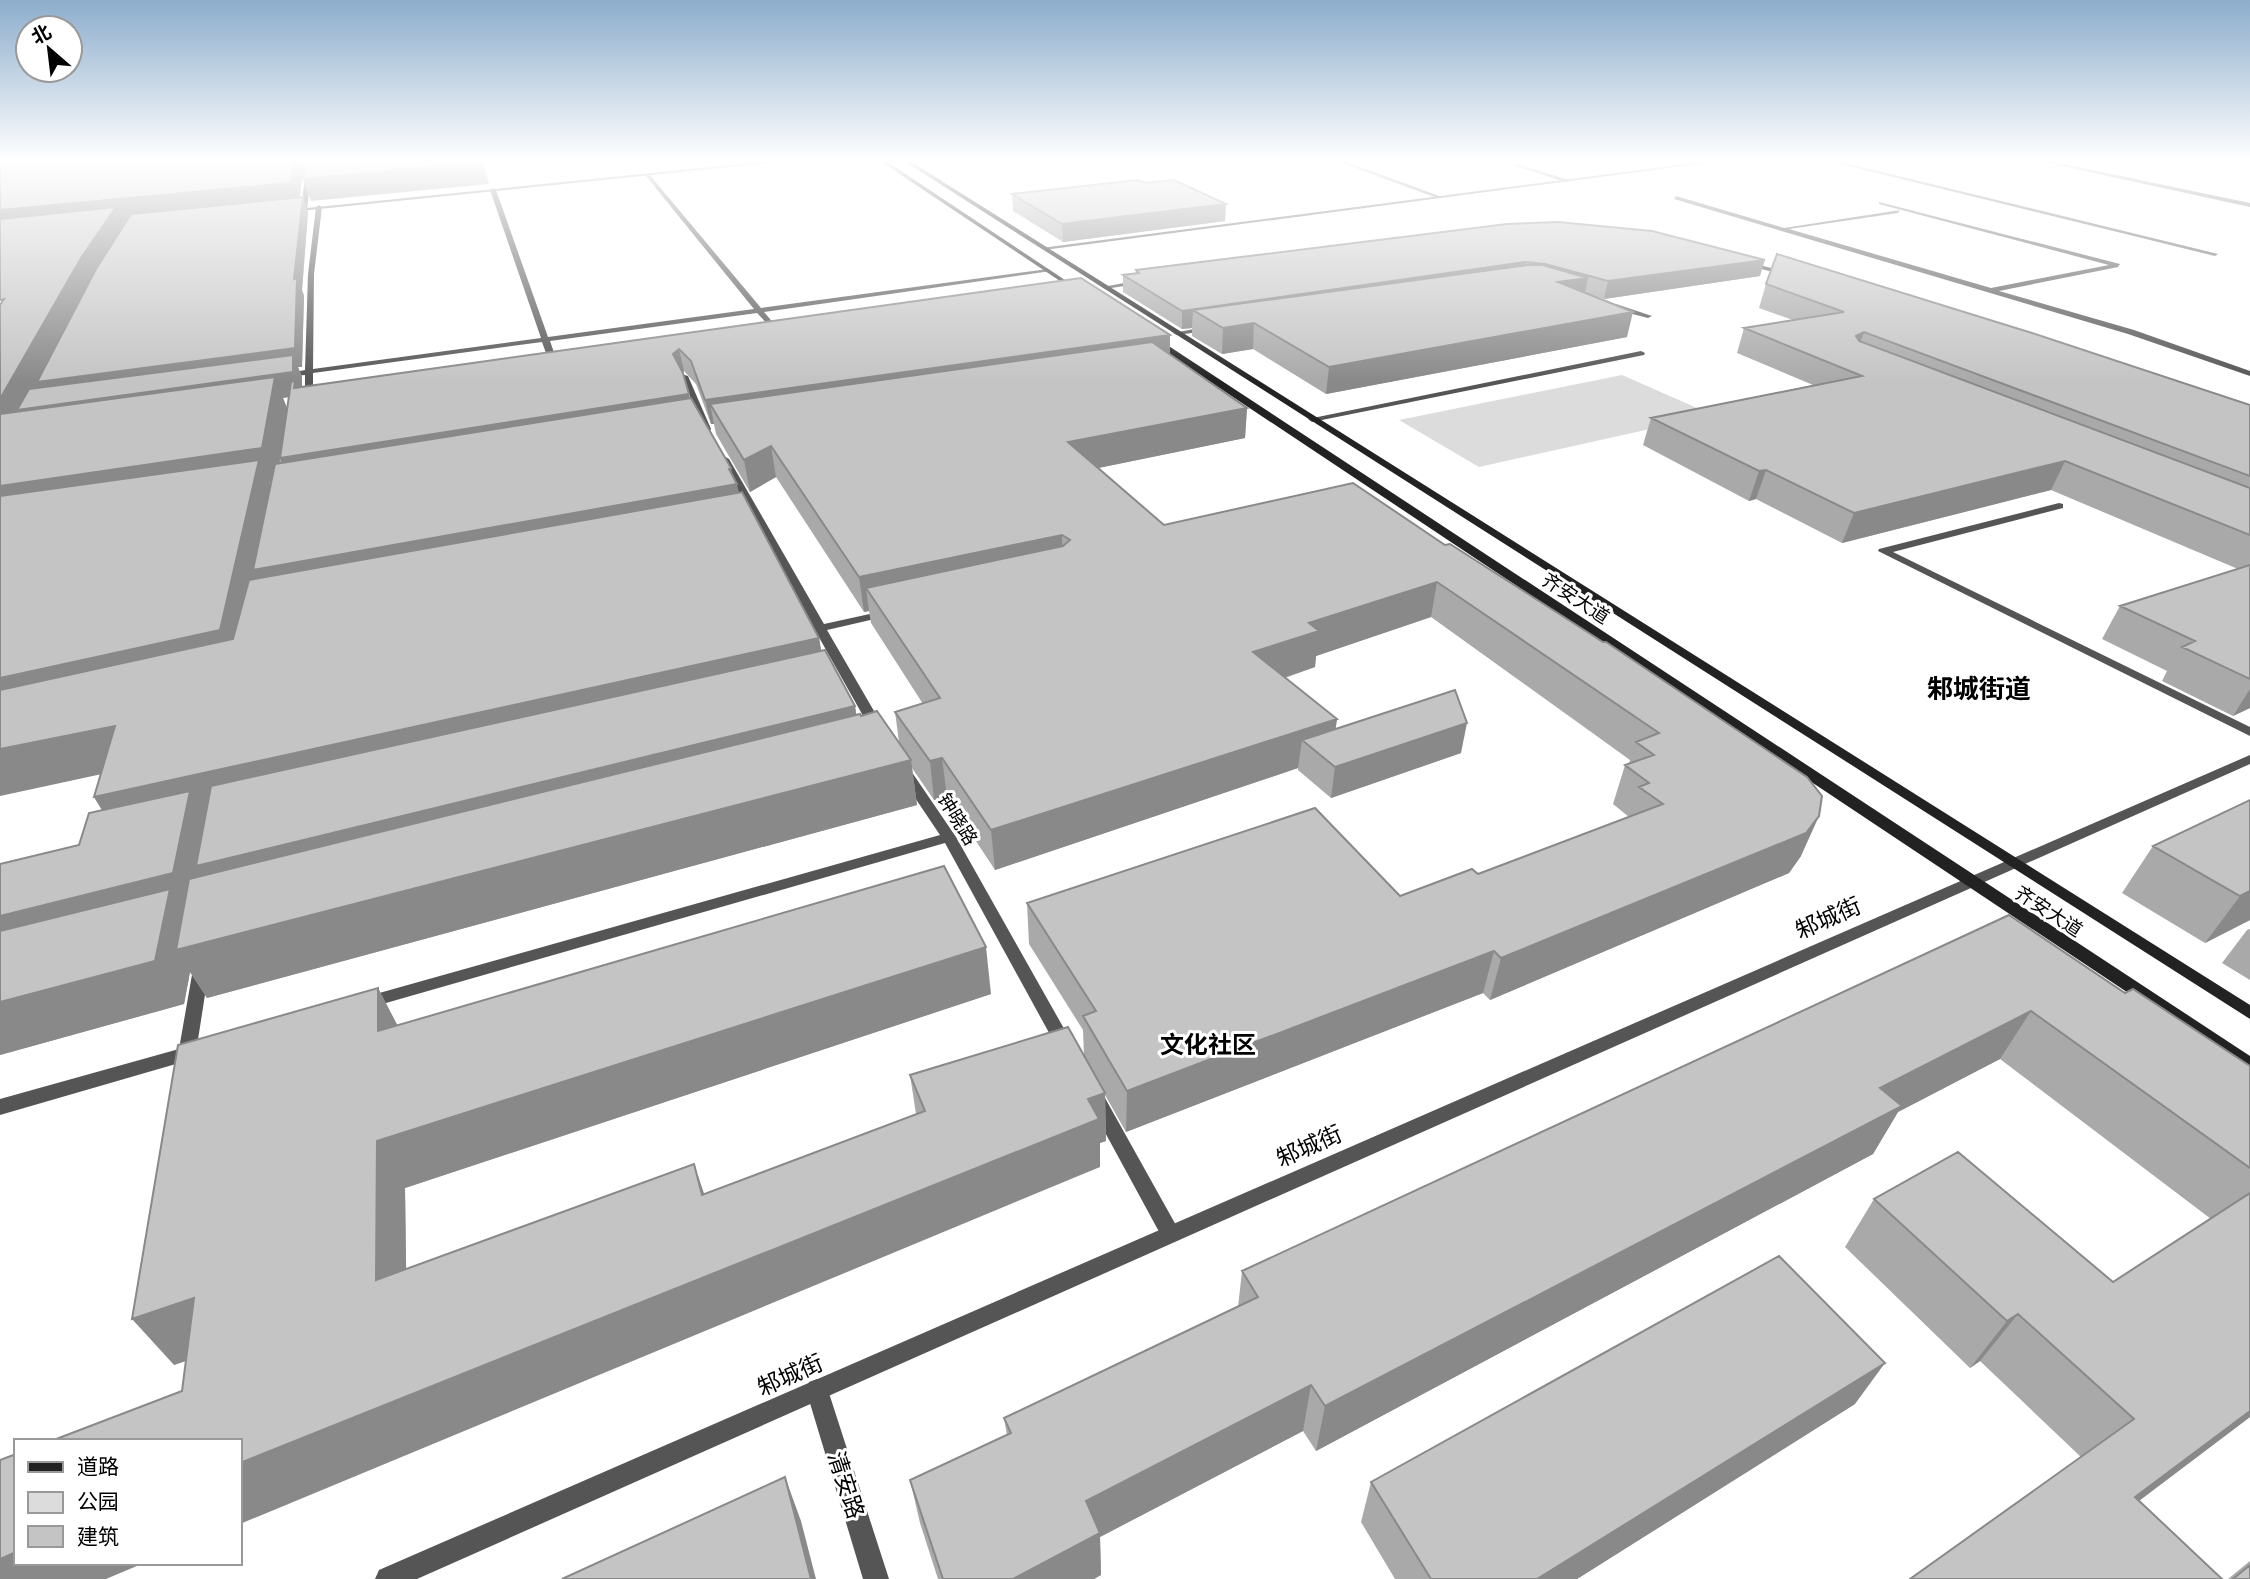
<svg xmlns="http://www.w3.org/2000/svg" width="2250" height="1579" viewBox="0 0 2250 1579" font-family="Manrope,'Noto Sans SC',sans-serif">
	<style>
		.green { fill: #dcdcdc }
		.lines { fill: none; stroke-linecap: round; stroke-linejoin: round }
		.service { fill: #555; fill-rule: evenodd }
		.minor { fill: #555; fill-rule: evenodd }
		.tertiary { fill: #555; fill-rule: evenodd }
		.secondary { fill: #222; fill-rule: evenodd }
		.wall { fill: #a9a9a9; fill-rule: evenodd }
		.shaded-wall { fill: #898989 }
		.building { fill: #c4c4c4; stroke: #898989; stroke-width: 2 }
		.labels { text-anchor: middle; stroke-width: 6; stroke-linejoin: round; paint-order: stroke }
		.street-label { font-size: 19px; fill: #000; stroke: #fff }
		.near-street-label { font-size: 23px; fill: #000; stroke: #fff }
		.near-neighbourhood-label { font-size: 24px; font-weight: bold; fill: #000; stroke: #fff }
		.district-label { font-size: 26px; font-weight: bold; fill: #000; stroke: #fff }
	</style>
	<rect width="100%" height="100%" fill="#fff"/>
	<path class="green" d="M1622,375L1713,415L1479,467L1399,420Z"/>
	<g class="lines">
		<path class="service" d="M1337,161H1344L1442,197L1437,198Z
			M1828,161H1837L2218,254L2215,256Z
			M1518,164L1569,180L1570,181L1565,182L1513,165Z
			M648,173L761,308L1048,269L1051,271L764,312L781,332L777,334L757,313L550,341L558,364L554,366L550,364L542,342L313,373V399L309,402L305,399V375L284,377L280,375L305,370L308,274L316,207L319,205L322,207L314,274L313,369L541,338L490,190L493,188L496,190L548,337L754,309L646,176Z
			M1676,196L1784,228L1900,210L1898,213L1789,229L1991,288L2109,265L1879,204V202L2120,264L2118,267L1999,291L2134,330L2250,371V376L2128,334L1674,199Z
			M1610,304H1616L1652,316L1648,318L1610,308Z
			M1210,326L1214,328L1213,330L1177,335L1173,333Z
			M1641,351L1645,353L1644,355L1312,422L1308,419Z
			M681,374L688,376L711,429L710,431L703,429Z
			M724,456L729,459L824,624L888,610L894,613L892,615L827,630L885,730L883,733L878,734L871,730L719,459Z
			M2059,503L2063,504V508L1893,552L2250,727V736L1878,551L1879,549Z
			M904,767L909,768L956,837L1071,1041L1074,1046L1071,1051L1065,1053L1059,1051L945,843L365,1009L359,1008L356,1003L359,998L365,997L940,835L897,771Z
			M201,963L207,965L209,969L197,1046L203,1052L200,1057L0,1115V1099L179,1049L193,969L195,965Z
			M1098,1096L1105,1098L1177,1227L1180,1233L1177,1239L1170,1242L1163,1239L1089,1103L1091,1098Z"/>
		<path class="minor" d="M307,161H313L307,209L304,211L301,209Z
			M1709,161H1723L1044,250L1041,248Z
			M1744,261L1791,273L1792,274L1789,276L1742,264Z
			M1141,280L1143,283L1105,289L1102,287Z
			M817,1379L825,1382L828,1390L889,1579H863L806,1390L809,1382Z"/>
		<path class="tertiary" d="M770,161H788L290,212L287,210Z
			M2039,161H2049L2250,203V207Z
			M2250,755V764L417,1579H375L379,1570Z"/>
		<path class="secondary" d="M880,161H886L1080,290L1075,291Z
			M904,161H910L2250,1005V1019Z
			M1152,339H1158L2250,1056V1072L2244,1070L1152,343Z"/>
	</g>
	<path class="wall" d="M0,161L300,198L308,212L302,290L304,296L302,367H298L302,377V387L1081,278L1170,355L1247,408L1245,438L1098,468L1164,525L1445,545L1801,856L1789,873L1490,1000L1483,993L1126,1132L1105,1095L1106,1141L1100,1143V1167L182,1391L186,1361L174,1365L378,988L397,1025L991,994L405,1188L406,1269L704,1194L916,1114L910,1075L1084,1056L1083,1030L1029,944L1027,903L1400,896L1478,874L1629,817L1613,804L1625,765L1629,764L1630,760L1431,617L1316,656L1315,667L1285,678L1337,719L1335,729L1461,753L1331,798L1298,770V768L995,870L947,797L934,800L912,768L917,805L207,998L190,972L184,1004L0,1055V864L79,845L102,810L94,797L100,774ZM684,371L696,384L711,424H714L716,434L750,492L776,477L864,612L869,611L871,623L923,704L895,712L899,742L861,716L856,715L855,706L821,651L819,638L739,493L733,476L690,399L683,373ZM289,397L287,408L283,398Z
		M1146,183L1225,221L1063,242L1013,211L1012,194Z
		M1507,224L1760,276L1604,299L1591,295L1627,337L1326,394L1253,349L1222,354L1192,336V328L1182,329L1123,292V275L1136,273V270Z
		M1766,284L2250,405V708L2233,716L2162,681L2167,671L2102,639L2120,606L2238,569L2051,490L1842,543L1756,499L1749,501L1643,445L1651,418L1813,385L1737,353L1744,328L1793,320L1759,308Z
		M2250,800V920L2205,943L2122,893L2153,846Z
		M2009,915L2125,993L2250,1066V1417L2139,1501L2081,1457L1980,1361L1970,1368L1845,1247L1874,1199L2113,1282L2211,1219L2000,1059L1898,1112L1873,1154L1316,1451L1303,1431L1100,1537L1101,1575L1094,1579H938L920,1523L910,1480L1007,1435L1004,1418L1238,1307L1242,1271Z
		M2250,929V980L2222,963L2247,930Z
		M1855,1404L1577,1579H1395L1361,1522L1371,1482Z
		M2250,1561V1579H2228Z"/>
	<path class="shaded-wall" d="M294,161H304L299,205L123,223L127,231L294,279L303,197L308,212L302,290L304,296L302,367H298L302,377V395L283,398L287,408L689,394L694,418L291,484L280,458L277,481L269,482L274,493L729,469L731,468L735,484H737L744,516L240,668L0,723V399L81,258L0,235V210Z
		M483,162L489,184L311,201L303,179Z
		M1226,204L1225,221L1063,242L1062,224Z
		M1765,260L1760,276L1604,299L1608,281Z
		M1525,262L1522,279L1193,310L1192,328L1182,329V311Z
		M1588,278L1583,302L1558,282Z
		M1633,312L1627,337L1326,394L1329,367Z
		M1254,323L1253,349L1222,354L1223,328Z
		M1864,332L1855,358L1856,336Z
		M1170,335V357L710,404L714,424H711L705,400Z
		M679,349L684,371L678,377L673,354Z
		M1247,408L1245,438L1069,474L1068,442Z
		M771,446L776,477L750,492L744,460Z
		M2065,461L2051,490L1842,543L1854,513Z
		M1766,470L1756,499L1749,501L1759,471Z
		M1062,535L1063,569L866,588L869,611L864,612L859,577Z
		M1437,582L1431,617L1316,656L1315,667L1250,689L1253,652L1309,623Z
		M819,638L826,677L855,706L861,746L911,760L917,805L207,998L190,972L184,1004L0,1055V916L120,839L94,797Z
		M2250,689V708L2233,716Z
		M1337,719L1332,757L1302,740L1298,768L995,870L991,830Z
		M1467,723L1461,753L1331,798L1335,767Z
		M115,726L139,766L0,796V749Z
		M942,758L947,797L934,800L930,761Z
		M1819,816L1801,856L1789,873L1490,1000L1501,958Z
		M2250,891V920L2205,943L2240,896Z
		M986,947L991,994L405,1188L407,1327L376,1280L377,1141Z
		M1494,951L1483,993L1126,1132L1127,1091Z
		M378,988L403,1036L378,1031Z
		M2031,1011L2000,1059L1898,1112L1873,1154L1316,1451L1325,1406L1880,1088Z
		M1105,1093L1106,1141L1100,1143V1167L240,1524V1463Z
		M694,1164L710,1211L702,1195Z
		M194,1298L233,1344L174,1365L132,1319Z
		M2018,1314L1980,1361L1970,1368L2007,1321Z
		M1885,1363L1855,1404L1577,1579H1537Z
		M1311,1385L1303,1431L1100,1537L1101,1575L1094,1579H1013L1086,1501Z
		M2250,1411V1417L2087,1540L2135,1497Z
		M785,1477L801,1521L816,1579H811Z
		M16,1552V1563H144L106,1579H0V1559Z"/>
	<path class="building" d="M0,161H294L291,183L0,210Z
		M305,161H482L483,162L303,179Z
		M1138,180L1146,183L1174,180L1226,204L1062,224L1012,194Z
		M303,197L294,279L297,278L295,348L37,382L96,269L131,214Z
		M116,207L81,258L0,399V305L4,299L0,300V219Z
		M1558,222L1652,231L1765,260L1608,281L1545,264L1525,262L1182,311L1123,275L1139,273L1136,270L1507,224Z
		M1777,254L2032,333L2250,405V476L1864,332L1856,336L1859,341L2250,488V535L2065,461L1854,513L1766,470L1759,471L1651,418L1862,376L1744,328L1844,312L1766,284Z
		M1527,265H1543L1588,278L1558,282L1633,312L1329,367L1254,323L1223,328L1193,310Z
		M1081,278L1170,335L705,400L691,361L679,349L673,354L683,373L689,394L280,458L291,382L295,381L294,388Z
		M1152,342L1247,408L1068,442L1164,525L1353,483L1445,545L1450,544L1603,642H1606L1807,777L1822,796L1819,816L1806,833L1501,958L1494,951L1127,1091L1083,1016L1096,1011L1027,903L1315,808L1400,896L1472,869L1478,874L1663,804L1639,787L1649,783L1625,765L1654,755L1636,742L1659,733L1437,582L1309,623L1319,631L1253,652L1337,719L991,830L942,758L930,761L895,712L940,698L866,588L1063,546L1070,540L1062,535L859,577L771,446L744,460L710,404Z
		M293,355V372L17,410L29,389Z
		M275,377L262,448L0,486V414Z
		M691,398L731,468L729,469L737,484L253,570L275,464Z
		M259,460L220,630L0,678V496Z
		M742,492L819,638L94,797L115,726L0,749V690L233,639L249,580Z
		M2250,565V679L2182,647L2195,641L2120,606Z
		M825,650L855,706L196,866L211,786Z
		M1455,690L1467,723L1335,767L1302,740Z
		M877,711L911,760L176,950L189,879L860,714L861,716Z
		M190,791L173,873L0,916V864L79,845L89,813Z
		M2250,800V891L2240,896L2153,846Z
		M944,866L986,947L377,1141L376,1280L694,1164L702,1195L925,1111L910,1075L1068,1027L1105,1093L1088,1099L1099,1119L240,1463V1441H51L182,1391L194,1298L132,1319L178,1045L378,988V1031Z
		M170,889L155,961L0,1002V931Z
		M2009,915L2125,993L2133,989L2250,1066V1168L2031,1011L1880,1088L1902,1106L1325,1406L1311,1385L1086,1501L1100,1533L1013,1579H943L910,1480L1011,1433L1004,1418L1258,1297L1242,1271Z
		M1958,1152L2113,1282L2250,1193V1411L2135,1497L2222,1579H1910L2134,1419L2018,1314L2007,1321L1874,1199Z
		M1779,1256L1885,1363L1537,1579H1431L1371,1482Z
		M16,1454V1552L0,1559V1460Z
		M785,1477L811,1579H562Z
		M2250,1565V1579H2233Z"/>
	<linearGradient id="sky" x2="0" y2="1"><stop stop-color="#8cadcc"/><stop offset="0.42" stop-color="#fff"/><stop offset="1" stop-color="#fff" stop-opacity="0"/></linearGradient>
	<rect width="2250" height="382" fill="url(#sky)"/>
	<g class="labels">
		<g class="street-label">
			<text transform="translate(1576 598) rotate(33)" y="7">齐安大道</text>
			<text transform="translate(958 819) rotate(58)" y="7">钟晓路</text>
			<text transform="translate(2049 911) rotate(33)" y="7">齐安大道</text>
		</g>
		<g class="near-street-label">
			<text transform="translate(1828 918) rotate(-24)" y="8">邾城街</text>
			<text transform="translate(1309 1146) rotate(-24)" y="8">邾城街</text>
			<text transform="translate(790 1375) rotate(-24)" y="8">邾城街</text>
			<text transform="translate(846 1485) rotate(72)" y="8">清安路</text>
		</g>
		<g class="near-neighbourhood-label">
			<text x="1208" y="1053">文化社区</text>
		</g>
		<g class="district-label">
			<text x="1979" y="698">邾城街道</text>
		</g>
	</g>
	<rect x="14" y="1439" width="228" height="126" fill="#ffffff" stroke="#999999" stroke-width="2"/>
	<rect x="28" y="1462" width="35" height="10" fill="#222222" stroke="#999999" stroke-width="2"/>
	<text x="77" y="1474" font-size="21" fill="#000000">道路</text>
	<rect x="28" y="1492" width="35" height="21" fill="#dcdcdc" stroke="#999999" stroke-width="2"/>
	<text x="77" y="1509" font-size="21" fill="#000000">公园</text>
	<rect x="28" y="1526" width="35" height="21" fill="#c4c4c4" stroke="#999999" stroke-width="2"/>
	<text x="77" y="1544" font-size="21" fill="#000000">建筑</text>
	<g transform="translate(49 49) rotate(332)"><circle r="33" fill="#ffffff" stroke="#999999" stroke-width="2"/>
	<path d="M0-5L12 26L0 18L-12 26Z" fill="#000000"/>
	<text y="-10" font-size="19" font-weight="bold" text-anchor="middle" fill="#000000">北</text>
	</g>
</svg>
